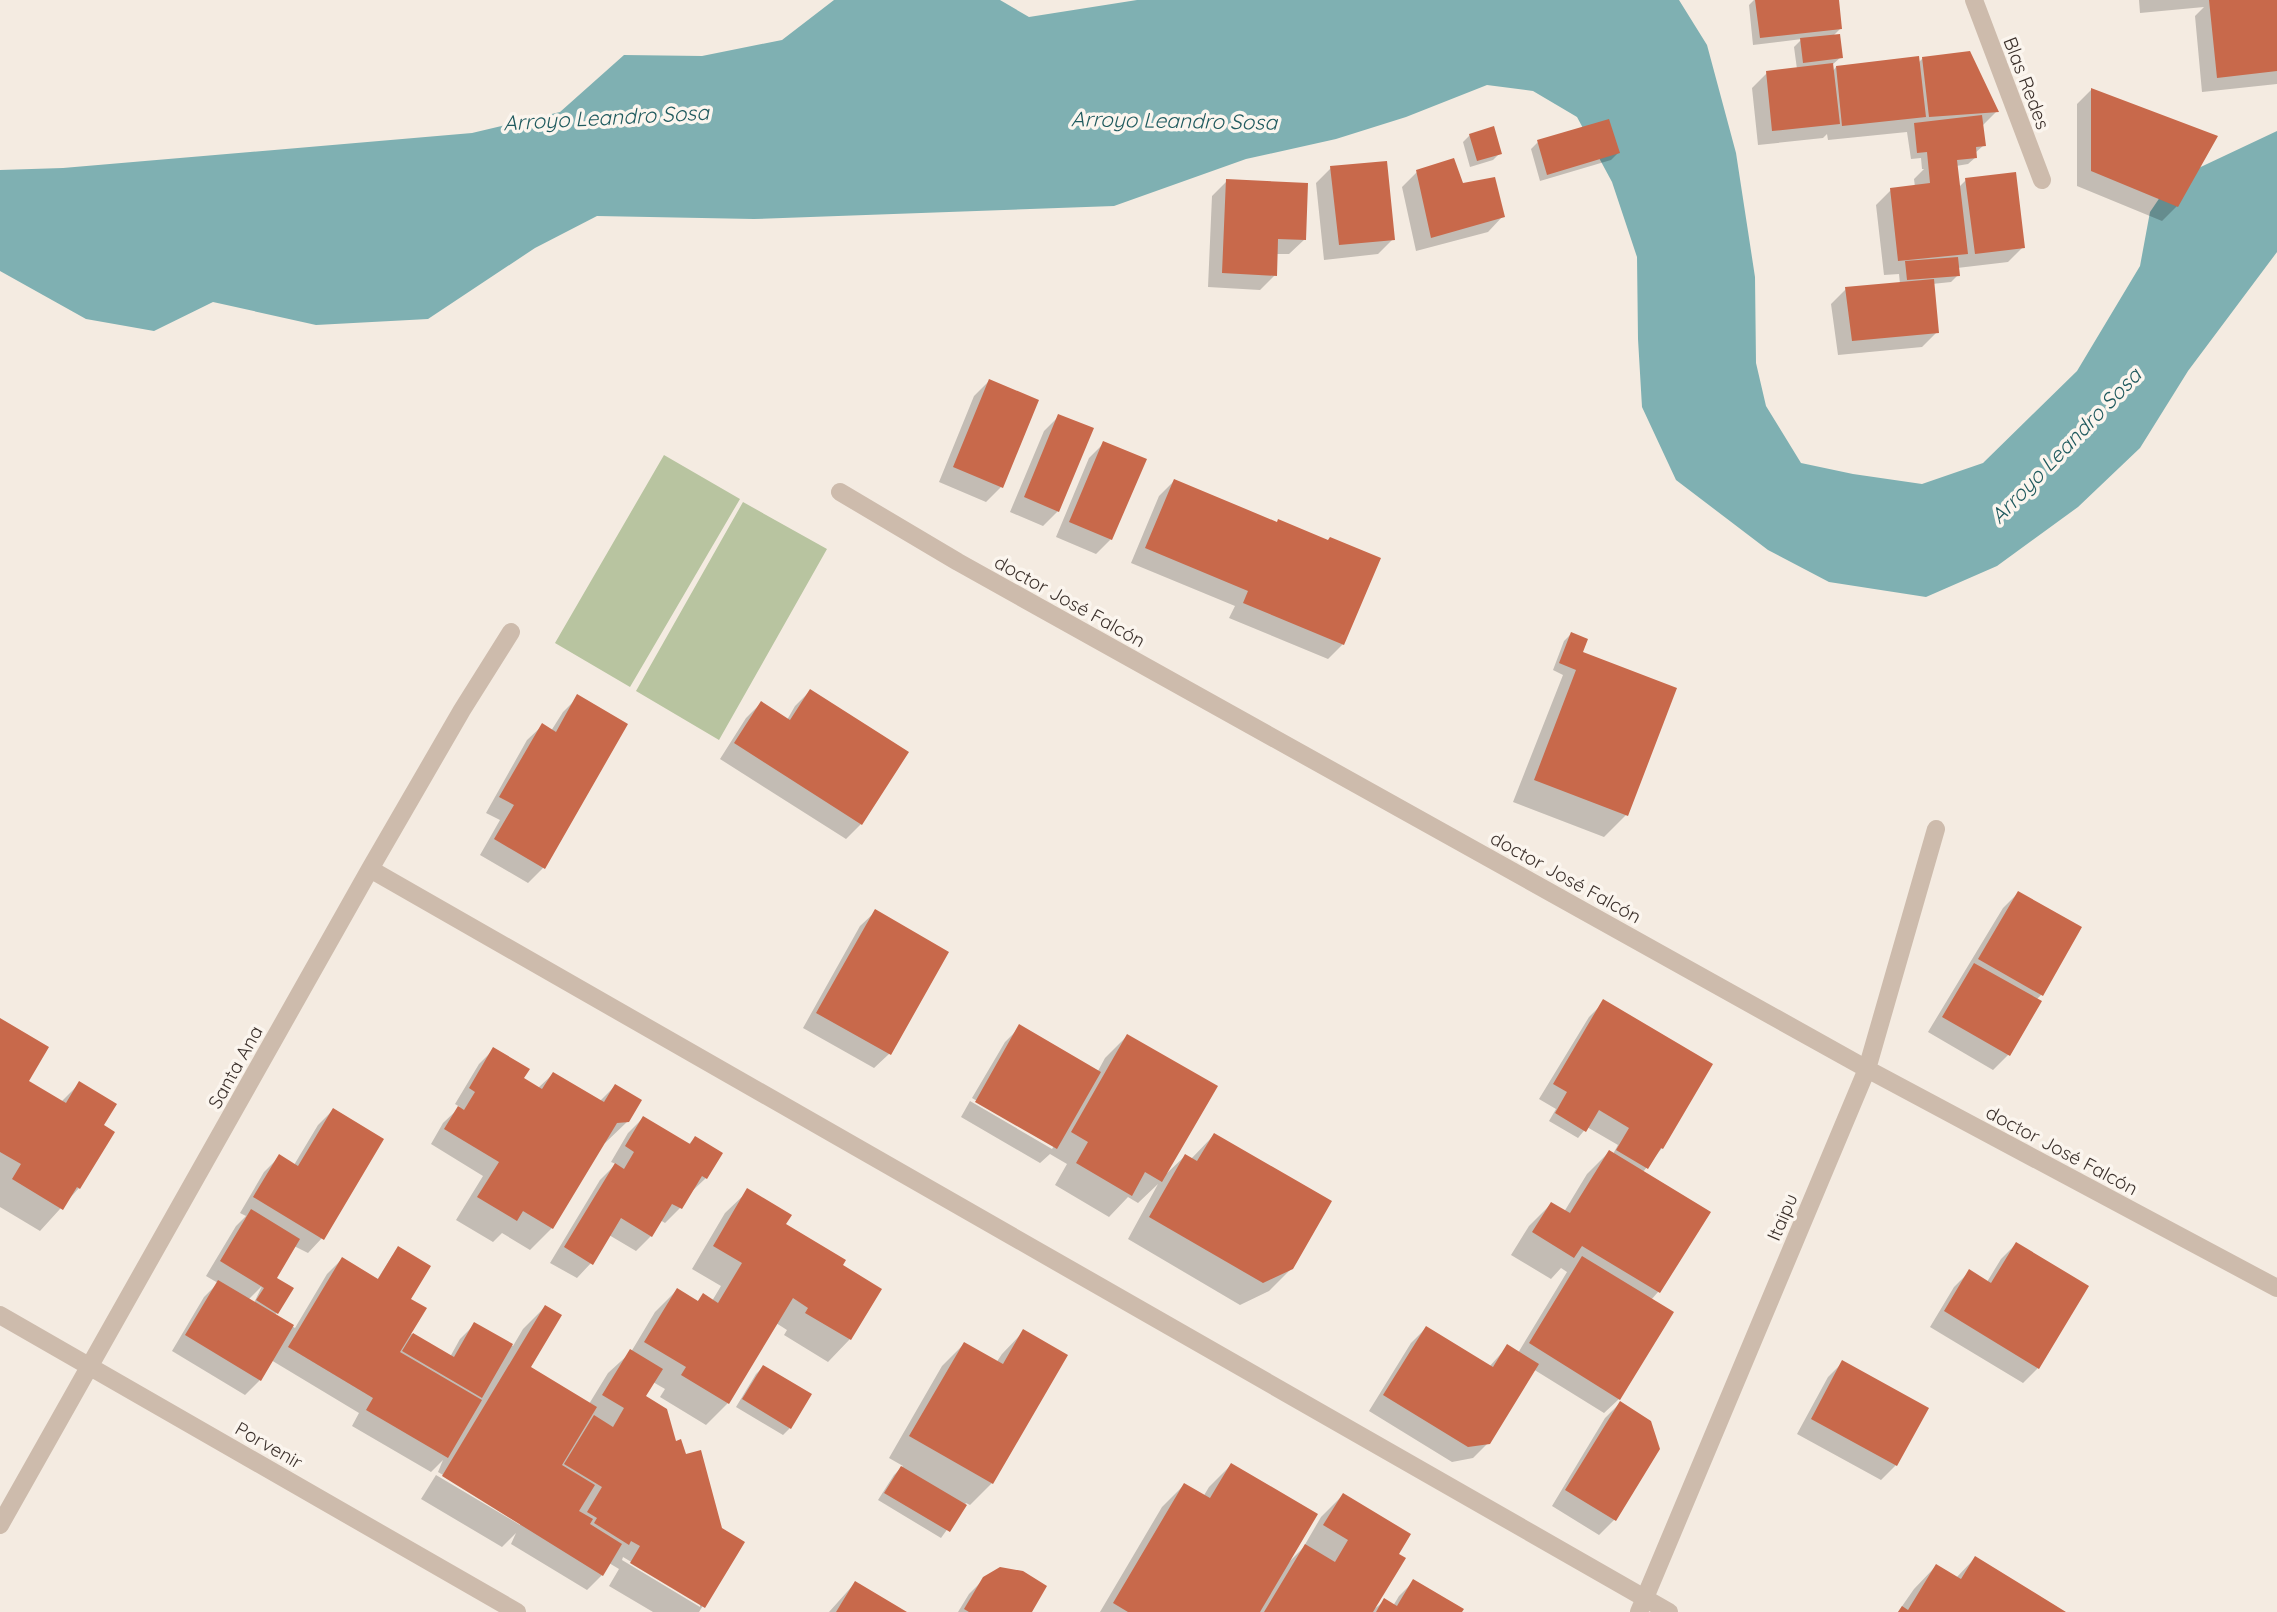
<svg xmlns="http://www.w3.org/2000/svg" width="2277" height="1612" viewBox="0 0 2277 1612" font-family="Quicksand,sans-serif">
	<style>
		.green { fill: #b8c4a0 }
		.water { fill: #7fb0b2 }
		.shadow { fill: #0003; fill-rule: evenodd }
		.building { fill: #c8694b }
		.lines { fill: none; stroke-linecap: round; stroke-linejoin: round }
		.street { stroke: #cdbbac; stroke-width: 18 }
		.labels { text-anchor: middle; stroke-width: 7; stroke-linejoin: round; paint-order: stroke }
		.street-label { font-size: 19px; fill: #3b302b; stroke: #fbf5ee }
		.water-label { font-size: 21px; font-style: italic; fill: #1f5a5e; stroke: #fbf5ee }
	</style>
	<rect width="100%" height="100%" fill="#f4ebe1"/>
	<path class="green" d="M664,455L740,499L630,687L555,643Z
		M743,502L827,549L719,740L636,691Z"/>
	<path class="water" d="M834,0H1000L1029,17L1137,0H1679L1707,45L1736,153L1755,277L1756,363L1766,406L1801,463L1853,474L1922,484L1983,463L2077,371L2140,266L2150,212L2171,181L2277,131V252L2188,371L2140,448L2078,507L1997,566L1926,597L1829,582L1768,550L1676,480L1642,407L1638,339L1637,257L1612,182L1577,117L1533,91L1487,85L1406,117L1336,139L1246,159L1114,206L754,219L597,216L535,248L428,319L316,325L213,302L154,331L86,319L0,271V170L63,168L472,133L560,112L624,55L702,56L782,40Z"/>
	<path class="shadow" d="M1754,0H1799L1840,29L1832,37L1841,57L1832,65L1833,71L1836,67L1918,63L1923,58L1997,111L1982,126L1984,145L1975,153L1976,157L1968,164L1956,166L1959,187L1966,180L2023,247L2008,262L1957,268L1958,275L1951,282L1932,284L1937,332L1922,347L1838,355L1831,304L1846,289L1900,284L1899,274L1884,275L1876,205L1891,190L1915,187L1914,179L1924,169H1922L1921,158L1911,159L1907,132L1828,140L1827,134L1823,138L1758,145L1752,88L1767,73L1797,69L1794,47L1802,39L1753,45L1749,5Z
		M2139,0H2277V84L2202,92L2195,16L2204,7L2140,13Z
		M2091,90L2177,206L2162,221L2077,186V104Z
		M1470,135L1500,153L1493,160L1470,167L1463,142Z
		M1538,142L1618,153L1611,160L1540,181L1531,149Z
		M1331,168L1393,239L1378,254L1324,260L1316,183Z
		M1417,172L1503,216L1488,232L1416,251L1402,187Z
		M1227,181L1305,239L1289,254H1276L1275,275L1260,290L1208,287L1212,196Z
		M989,381L1001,487L986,502L939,482L974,396Z
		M1059,416L1058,511L1043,526L1010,512L1044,431Z
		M1104,443L1111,539L1096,554L1056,537L1089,458Z
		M1174,481L1343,644L1328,659L1229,618L1235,606L1131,563L1159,496Z
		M1571,634L1580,653L1626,815L1604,837L1513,802L1563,675L1553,670L1564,641Z
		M810,691L907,753L861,824L846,839L720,759L746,718L761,703L787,720L795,706Z
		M578,697L543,868L528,883L480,855L500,820L486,813L527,740L542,726L551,731L563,712Z
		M2018,893L2080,928L2041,995L2036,1000L2008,1055L1993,1070L1928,1032L2003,908Z
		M875,912L889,1054L874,1068L803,1028L860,926Z
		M1604,1002L1662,1148L1643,1172L1708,1212L1658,1292L1651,1300L1619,1399L1604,1413L1533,1369L1488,1443L1473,1458L1452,1462L1369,1411L1411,1343L1426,1328L1489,1367L1507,1347L1518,1353L1567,1272L1561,1268L1551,1279L1511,1255L1529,1226L1551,1204L1564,1212L1587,1174L1609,1152L1613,1154L1618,1145L1587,1127L1578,1138L1549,1121L1556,1109L1539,1099L1589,1017Z
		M0,1020L27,1081L61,1102L79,1084L101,1126L79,1188L40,1231L0,1207Z
		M1020,1027L1098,1071L1105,1058L1127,1036L1165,1175L1185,1156L1191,1159L1214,1135L1292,1268L1269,1291L1240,1305L1128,1239L1158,1184L1138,1203L1128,1197L1109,1217L1055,1185L1067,1164L1050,1154L1040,1163L961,1117L970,1101L1052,1149L1054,1146L972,1098L1005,1042Z
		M494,1049L522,1078L538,1088L553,1074L599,1102L615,1086L628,1121L605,1143L602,1144L552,1228L530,1250L502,1233L493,1242L456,1220L483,1176L431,1144L443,1123L460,1107L455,1104L479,1064Z
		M333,1110L322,1238L308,1253L294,1246L276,1276L277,1313L274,1315L295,1328L327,1274L342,1259L377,1280L392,1256L399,1248L409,1300L410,1333L450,1357L460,1339L475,1324L513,1346L523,1329L545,1307L528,1367L589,1404L608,1373L631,1352L655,1312L677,1290L697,1302L703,1295L712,1301L721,1286L692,1269L725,1213L748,1191L784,1225L840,1266L880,1289L850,1339L828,1362L784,1335L787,1330L776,1323L728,1403L706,1425L660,1397L665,1389L653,1382L644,1397L675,1443L720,1529L743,1542L699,1612H653L609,1586L619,1569L609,1563L602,1575L587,1590L511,1544L516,1533L502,1547L421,1499L436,1475L520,1525V1521L438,1472L443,1460L431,1472L352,1426L359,1413L271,1360L260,1380L245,1395L172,1351L204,1297L218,1283L206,1276L236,1226L246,1216L240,1213L264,1172L279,1157L294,1165L318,1125ZM262,1286L254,1303L248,1300ZM623,1557L700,1603V1607L622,1560Z
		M643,1118L688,1145L695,1138L721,1153L706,1178L690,1193L680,1208L665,1223L660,1220L651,1236L636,1251L609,1235L591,1263L577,1278L550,1263L600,1180L616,1164L611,1162L628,1133Z
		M2016,1244L2038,1368L2023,1383L1930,1327L1954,1287L1969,1272L1987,1282L2001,1259Z
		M1024,1331L992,1483L970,1505L966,1503L941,1538L878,1500L894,1475L903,1466L889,1458L942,1366L964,1344L996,1363L1002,1354Z
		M1843,1362L1927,1409L1896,1465L1881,1480L1797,1434L1828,1377Z
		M763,1367L790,1428L783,1435L736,1407L756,1374Z
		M1620,1403L1658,1449L1614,1520L1599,1535L1552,1506L1605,1418Z
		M1231,1465L1289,1562L1303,1548L1321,1517L1343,1495L1397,1555L1372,1611L1384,1601L1393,1606L1399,1596L1414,1581L1460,1612H1100L1162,1507L1184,1485L1203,1497L1209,1487Z
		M1975,1558L2063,1612H1898L1914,1589L1936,1566L1956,1578Z
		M985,1578L1030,1612H958L969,1594Z
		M855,1583L904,1612H829Z"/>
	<path class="building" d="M1755,0H1839L1842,29L1760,38Z
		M2209,0H2277V71L2217,78Z
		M1840,34L1843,58L1803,63L1800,38Z
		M1970,51L1999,112L1929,117L1922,57Z
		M1919,56L1926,117L1842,126L1836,66Z
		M1833,63L1840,124L1772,131L1766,71Z
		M2091,88L2218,136L2178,207L2091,171Z
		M1982,115L1986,146L1976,147L1977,158L1957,160L1968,254L1898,261L1890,188L1930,183L1927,152L1917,153L1914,123Z
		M1609,119L1620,153L1547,175L1537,140Z
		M1494,126L1502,154L1477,161L1469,134Z
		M1454,158L1463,183L1495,177L1505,217L1431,238L1416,170Z
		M1387,161L1395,240L1339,245L1330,166Z
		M2016,172L2025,248L1975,254L1965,178Z
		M1226,179L1308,183L1306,240L1278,239L1277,276L1222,273Z
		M1958,257L1960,276L1907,280L1905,261Z
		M1934,279L1939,333L1852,341L1845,287Z
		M989,379L1039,400L1003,488L953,467Z
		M1058,414L1094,428L1059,512L1024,497Z
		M1103,441L1147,459L1112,540L1069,522Z
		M1174,479L1277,522L1278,519L1328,540L1330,537L1381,558L1344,645L1243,603L1248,591L1145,548Z
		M1571,632L1588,639L1583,652L1677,688L1628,816L1534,780L1576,670L1559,663Z
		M810,689L909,752L862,825L734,743L761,701L790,720Z
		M577,694L628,724L545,869L494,839L514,805L499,797L542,723L556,732Z
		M2018,891L2082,927L2043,996L1978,959Z
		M875,909L949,952L891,1055L816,1013Z
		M1974,963L2042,1001L2010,1056L1942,1017Z
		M1603,999L1713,1064L1663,1149L1661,1148L1648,1169L1616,1150L1629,1128L1599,1110L1586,1132L1555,1113L1567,1092L1553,1084Z
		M0,1018L49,1047L29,1081L66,1103L79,1081L117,1104L104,1125L115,1132L80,1189L77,1187L63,1210L12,1179L21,1164L0,1152Z
		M1019,1024L1101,1072L1057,1149L975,1102Z
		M1127,1034L1218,1086L1162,1182L1145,1172L1132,1196L1076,1163L1088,1142L1071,1132Z
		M493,1047L530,1069L524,1078L542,1089L553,1072L604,1102L615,1084L642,1100L629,1122L617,1123L553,1229L523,1211L517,1221L477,1197L499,1162L444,1129L458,1106L464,1110L475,1092L469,1088Z
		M333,1108L384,1139L324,1240L253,1197L279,1154L298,1166Z
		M643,1116L690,1144L695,1136L723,1153L707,1179L702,1176L682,1209L672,1204L652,1237L621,1218L593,1265L564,1247L615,1163L624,1169L634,1152L625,1146Z
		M1214,1133L1332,1201L1293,1269L1263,1283L1149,1217L1185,1154L1197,1161Z
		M1609,1150L1711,1212L1660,1293L1582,1246L1574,1258L1532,1232L1551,1202L1570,1213Z
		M747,1188L792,1215L786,1224L846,1260L843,1265L882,1289L851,1340L805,1313L808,1308L793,1298L729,1404L681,1375L686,1367L644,1342L677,1288L698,1301L703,1293L718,1303L742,1263L713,1246Z
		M251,1209L300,1239L277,1278L294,1288L278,1314L256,1300L264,1288L220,1261Z
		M2016,1242L2089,1286L2039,1369L1944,1311L1969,1269L1991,1283Z
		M398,1246L431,1266L411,1299L427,1308L400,1352L482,1400L448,1458L366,1410L373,1398L288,1347L342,1257L378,1279Z
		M1582,1256L1674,1312L1620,1400L1529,1343Z
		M218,1280L294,1325L261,1381L185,1335Z
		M545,1305L562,1315L531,1367L597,1407L562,1465L595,1485L579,1511L593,1519L590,1524L622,1544L603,1576L442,1476Z
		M474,1322L513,1344L482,1398L402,1351L413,1333L454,1357Z
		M1426,1326L1493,1367L1507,1344L1539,1364L1490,1444L1468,1447L1383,1395Z
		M1023,1329L1068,1355L993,1484L909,1436L964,1342L1003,1364Z
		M630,1349L663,1369L646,1396L667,1409L676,1441L681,1439L686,1454L701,1450L722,1528L745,1542L705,1608L630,1563L640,1546L631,1541L629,1545L594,1523L597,1518L587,1512L602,1487L564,1464L594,1415L613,1427L624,1408L602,1395Z
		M1842,1360L1929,1408L1897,1466L1811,1419Z
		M763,1365L812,1394L791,1429L742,1399Z
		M1620,1401L1651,1421L1660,1449L1616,1521L1565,1490Z
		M1231,1463L1318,1514L1260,1612H1128L1113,1603L1184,1483L1210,1498Z
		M901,1466L967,1505L950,1532L884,1493Z
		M1343,1493L1411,1534L1399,1554L1406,1558L1373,1612H1264L1305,1544L1335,1562L1348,1540L1323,1525Z
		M1975,1556L2066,1612H1898L1902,1606L1908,1610L1936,1564L1961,1579Z
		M1000,1567L1023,1571L1047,1586L1032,1612H969L964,1609L983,1577Z
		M1413,1579L1464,1609L1462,1612H1376L1384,1598L1397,1606Z
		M855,1581L907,1612H836Z"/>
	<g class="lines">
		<path class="street" d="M1974,0L2042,180
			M840,492L958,562L1867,1069L2277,1288
			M370,869L1669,1612
			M0,1315L517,1612
			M0,1525L370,869L462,710L511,632
			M1639,1612L1867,1069L1936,829"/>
	</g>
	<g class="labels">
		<g class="street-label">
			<text transform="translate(2027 83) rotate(69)" y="7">Blas Redes</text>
			<text transform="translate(1070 601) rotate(29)" y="7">doctor José Falcón</text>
			<text transform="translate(1566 877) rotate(29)" y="7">doctor José Falcón</text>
			<text transform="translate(235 1067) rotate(-61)" y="7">Santa Ana</text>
			<text transform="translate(2062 1150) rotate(28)" y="7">doctor José Falcón</text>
			<text transform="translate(1782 1217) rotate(-67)" y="7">Itaipu</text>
			<text transform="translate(269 1445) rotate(30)" y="7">Porvenir</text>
		</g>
		<g class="water-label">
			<text transform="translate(606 118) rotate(-3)" y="7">Arroyo Leandro Sosa</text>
			<text transform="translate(1174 121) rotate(1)" y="7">Arroyo Leandro Sosa</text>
			<text transform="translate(2066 446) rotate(-46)" y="7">Arroyo Leandro Sosa</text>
		</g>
	</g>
</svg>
